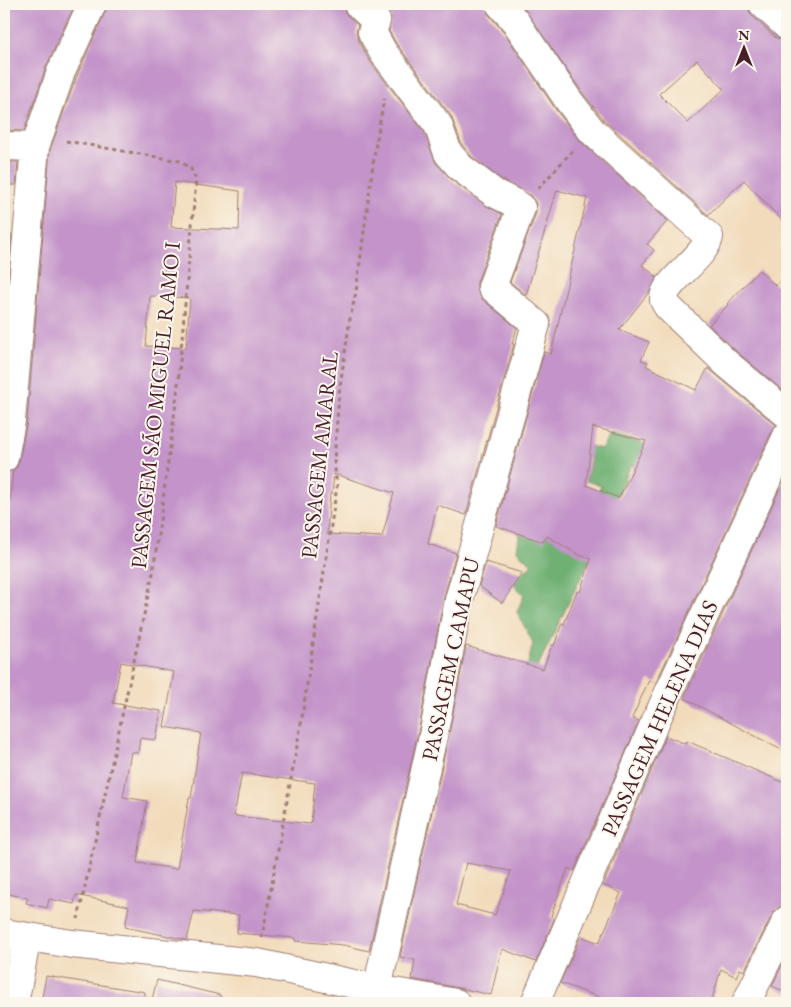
<svg xmlns="http://www.w3.org/2000/svg" width="791" height="1007" viewBox="0 0 791 1007" font-family="'EB Garamond',serif">
	<style>
		.forest { fill: #70b073; stroke: #5d684f }
		.building { fill: #c393c9; fill-rule: evenodd }
		.lines { fill: none; stroke-linecap: round; stroke-linejoin: round }
		.minor-casing { stroke: #9e7d73; stroke-width: 30 }
		.path { stroke: #9e7d73; stroke-width: 3; stroke-dasharray: 4 4; stroke-linecap: butt }
		.minor { stroke: #fff; stroke-width: 28 }
		.labels { text-anchor: middle; stroke-width: 4; stroke-linejoin: round; paint-order: stroke }
		.street-label { font-size: 22px; fill: #4a1f2b; stroke: #fbf7ec }
	</style>
	<rect width="100%" height="100%" fill="#fbf7ec"/>
	<filter id="ink" filterUnits="userSpaceOnUse"><feTurbulence type="fractalNoise" baseFrequency=".02" numOctaves="2"/><feDisplacementMap in="SourceGraphic" scale="10" xChannelSelector="R" yChannelSelector="G"/><feConvolveMatrix kernelMatrix="1 2 1 2 8 2 1 2 1" color-interpolation-filters="sRGB"/></filter>
	<filter id="wash" filterUnits="userSpaceOnUse"><feTurbulence type="fractalNoise" baseFrequency=".0096" numOctaves="4" result="noise"/><feDisplacementMap in="SourceGraphic" scale="20" xChannelSelector="R" yChannelSelector="G"/><feGaussianBlur stdDeviation="1.12" result="paint"/><feColorMatrix in="noise" values="0 0 0 0 0 0 0 0 0 0 0 0 0 0 0 0 0 1.4 0 .05"/><feComposite in="paint" operator="in"/></filter>
	<g filter="url(#wash)">
		<rect width="100%" height="100%" fill="#f2dbbb"/>
		<path class="forest" d="M611,434L662,449L653,471L631,465L611,510L595,503L601,486L587,481L591,457L570,458L581,444L601,449Z
			M521,523L591,557L535,672H526L533,643L517,612L524,595L512,583L532,564L517,551Z"/>
		<g id="blocks">
			<path class="building" d="M4,4H75L46,67L24,131L4,130V114L10,79L4,78Z
				M107,4H343V9L347,15L358,25L356,33L358,39L369,60L424,132L436,163L452,180L485,205L502,214L477,282V290L482,299L517,328L512,344H514L466,515L437,505L428,544L456,553L444,597L419,728L369,951L344,945L295,941V938L237,933L239,915L194,911L187,940L125,927L129,906L76,895L74,904L49,899L47,908L26,903L28,898L4,893V856L8,838L4,837V520H8L13,470L16,468L19,461L27,422L50,150L76,78L106,10ZM175,182L240,191L239,230L171,227ZM150,296L190,298L186,348L146,346ZM334,474L394,493L382,537L327,534L330,494H332ZM121,662L174,672L164,727L201,733L191,798H189L177,869L137,863L147,801L123,797L131,752L138,753L140,738L156,740L161,711L113,703ZM242,773L315,783L311,824L234,816Z
				M380,4H485L488,14L503,31L556,110L580,141L668,221L647,244L654,250L642,265L657,277L650,291L619,330L649,342L641,360L648,362L646,366L696,390L708,368L776,425L773,429L656,683L649,680L632,718L639,721L574,871L568,868L551,916L554,919L536,962L502,949L491,995L459,988L412,979L415,960L400,957L449,734L466,646L543,669L552,645L554,646L562,623L564,624L577,591L580,592L591,559L579,555L547,536L543,542L496,526L544,352L551,354L587,198L557,190L526,295L510,282L536,213V203L530,195L502,180L472,157L462,145L451,116L396,43L389,31L391,17ZM593,427L646,441L619,498L586,485ZM466,863L511,871L495,915L456,905Z
				M521,4H748V9L752,16L776,38L787,41V226L744,180L708,215L604,120L582,92ZM697,60L724,89L688,123L659,94Z
				M4,162H18L16,185H4Z
				M4,234L12,235L4,325Z
				M759,270L776,286L787,273V394L736,351L709,325L728,305L727,304Z
				M787,473V753L684,698Z
				M486,562L522,573L502,603L479,586Z
				M666,736L686,744L687,741L787,784V905L779,907L773,913L744,971L740,969L736,977L721,969L711,1003H597L599,997L560,983L581,936L599,943L621,893L603,885Z
				M787,955V993L772,986Z
				M46,976L145,992L144,1003H41Z
				M157,980L220,995V1003H151Z"/>
		</g>
	</g>
	<g filter="url(#ink)">
		<use href="#blocks" fill-opacity="0" stroke="#9e7d73" stroke-width="1"/>
		<g class="lines">
			<defs>
				<path id="minor" d="M358,4L376,21L372,32L383,52L438,125L448,153L461,168L494,193L514,203L521,208L492,287L536,324L459,600L434,731L377,989
					M500,4L515,21L569,101L592,131L709,237C706,257 661,284 664,300C665,303 667,305 668,307L726,363L787,414
					M763,4L787,26
					M4,146L35,147
					M4,458L11,421L35,147L61,72L92,4
					M4,933L72,944L257,963L377,989L456,1003
					M14,1003L27,937
					M535,1003L652,729L787,436
					M746,1003L787,920"/>
			</defs>
			<use href="#minor" class="minor-casing"/>
			<path class="path" d="M66,141L180,161L191,169L196,180L177,395L153,573L78,919
				M538,189L574,149
				M262,938L301,724L337,486L334,461L339,393L350,319L356,292L375,149L384,99"/>
			<use href="#minor" class="minor"/>
		</g>
	</g>
	<g class="labels">
		<g class="street-label">
			<text transform="translate(155 405) rotate(-84)" y="8">PASSAGEM SÃO MIGUEL RAMO I</text>
			<text transform="translate(319 455) rotate(-84)" y="8">PASSAGEM AMARAL</text>
			<text transform="translate(450 659) rotate(-78)" y="8">PASSAGEM CAMAPU</text>
			<text transform="translate(659 718) rotate(-66)" y="8">PASSAGEM HELENA DIAS</text>
		</g>
	</g>
	<rect width="791" height="1007" fill="none" stroke="#fbf7ec" stroke-width="20"/>
	<g transform="translate(744 48)" stroke="#fbf7ec" stroke-width="4" paint-order="stroke">
	<path d="M0-4L9 19L0 12L-9 19Z" fill="#4a1f2b"/>
	<text y="-8" font-size="14" font-weight="bold" text-anchor="middle" fill="#4a1f2b">N</text>
	</g>
</svg>
